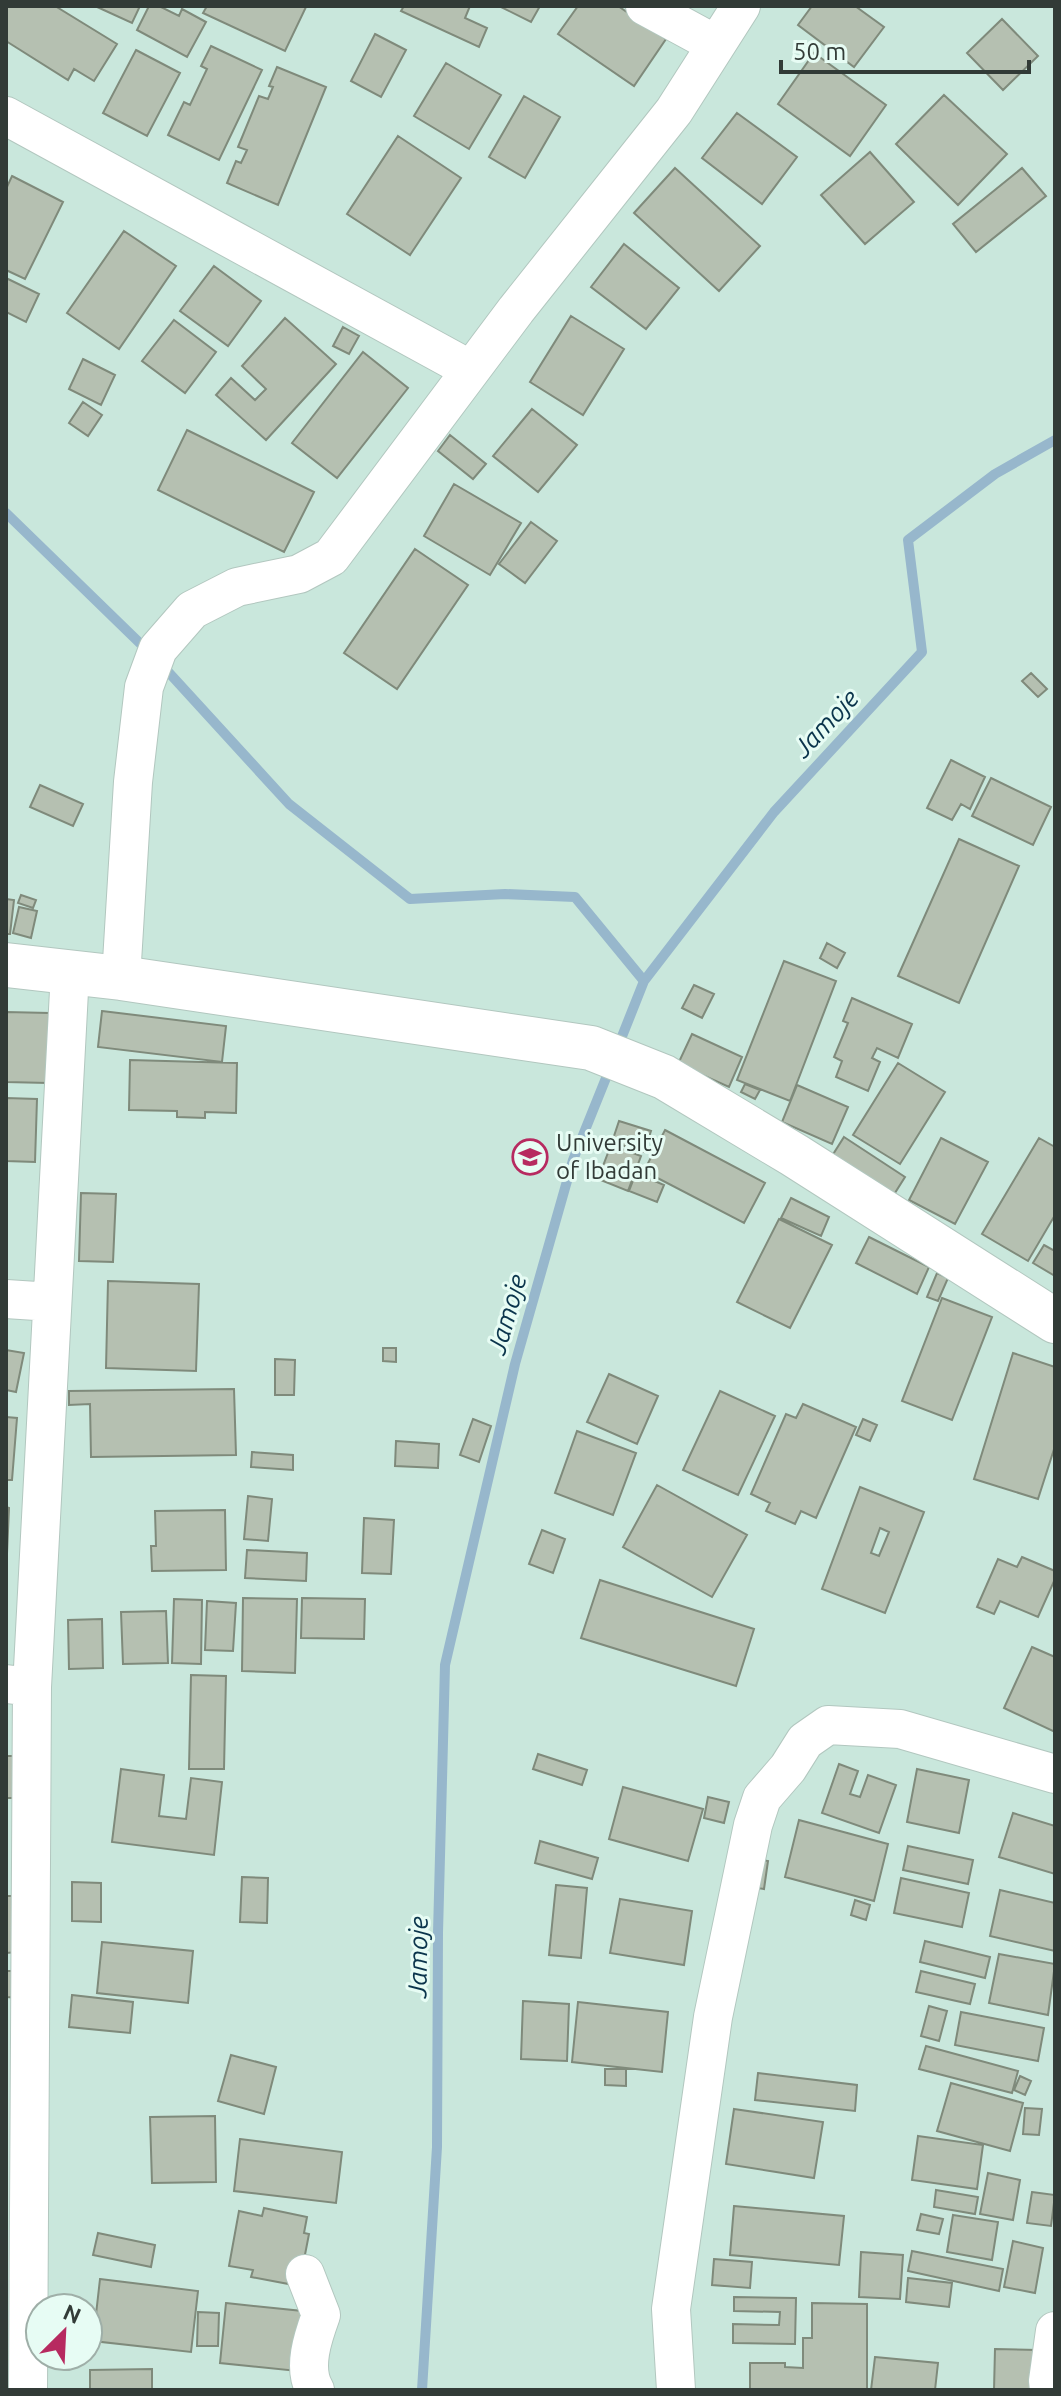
<svg xmlns="http://www.w3.org/2000/svg" width="1061" height="2396" viewBox="0 0 1061 2396" font-family="Ubuntu,sans-serif">
	<style>
		.built { fill: #c9e7dc; fill-rule: evenodd }
		.lines { fill: none; stroke-linecap: round; stroke-linejoin: round }
		.stream { stroke: #97b7cc; stroke-width: 10 }
		.building { fill: #b5c0b1; stroke: #7f8a7b; stroke-width: 2; fill-rule: evenodd }
		.street-casing { stroke: #b2c7bf; stroke-width: 40 }
		.secondary-casing { stroke: #b2c7bf; stroke-width: 46 }
		.street { stroke: #fff; stroke-width: 38 }
		.secondary { stroke: #fff; stroke-width: 44 }
		.labels { text-anchor: middle; stroke-width: 6; stroke-linejoin: round; paint-order: stroke }
		.poi-label { font-size: 24px; fill: #323b37; stroke: #e7fcf4; text-anchor: start }
		.water-label { font-size: 26px; font-style: italic; fill: #0b354c; stroke: #e7fcf4 }
	</style>
	<rect width="100%" height="100%" fill="#daefe7"/>
	<path class="built" d="M6,6H1055V2390H6ZM40,2308H88V2356H40Z"/>
	<g class="lines">
		<path class="stream" d="M6,513L150,653
			M161,664L289,804L410,899L505,894L575,897L644,981
			M617,1049L644,981L774,812L922,652L908,540L995,474L1055,440
			M422,2390L437,2147L438,1933L445,1665L515,1364L573,1160L610,1068"/>
	</g>
	<path class="building" d="M6,6H55L117,44L94,81L74,69L68,80L6,41Z
		M95,6H140L132,23Z
		M149,6H159L179,16L182,9L206,22L187,57L137,30Z
		M207,6H305L306,7L285,51L203,13Z
		M404,6H470L465,18L487,28L479,47L401,11Z
		M499,6H540L531,22Z
		M578,6H618L666,39L634,86L558,34Z
		M812,6H855L884,27L854,67L798,25Z
		M1002,19L1038,56L1003,90L967,53Z
		M375,34L406,50L381,97L351,81Z
		M211,46L262,70L219,160L168,135L184,102L190,105L207,69L201,66Z
		M136,50L180,73L147,136L103,113Z
		M814,53L886,105L850,156L778,104Z
		M446,63L501,95L469,149L414,116Z
		M277,67L326,87L278,205L227,183L236,161L241,163L247,150L238,147L259,96L268,99L273,87L269,86Z
		M944,95L1007,154L958,205L896,144Z
		M524,96L560,117L525,178L489,157Z
		M737,113L797,157L762,204L702,158Z
		M398,136L461,178L410,255L347,214Z
		M870,152L914,202L865,244L821,195Z
		M675,168L760,246L719,291L634,213Z
		M1022,168L1046,196L976,252L953,224Z
		M12,176L63,202L25,279L6,270V189Z
		M124,231L176,266L119,349L67,313Z
		M624,244L679,288L646,329L591,287Z
		M214,266L261,301L228,346L180,311Z
		M6,278L39,294L26,322L6,312Z
		M571,316L624,349L583,415L530,382Z
		M285,318L336,364L266,440L216,395L231,378L255,400L266,389L242,366Z
		M174,320L216,352L185,393L142,361Z
		M343,327L359,336L349,354L333,346Z
		M363,352L408,388L337,478L292,443Z
		M83,359L115,375L101,405L69,389Z
		M83,402L102,415L88,436L69,423Z
		M532,409L577,445L538,492L493,456Z
		M187,430L314,492L284,552L158,490Z
		M450,435L486,464L473,479L438,451Z
		M454,484L521,523L490,575L424,536Z
		M531,522L557,541L525,583L499,564Z
		M415,549L468,585L397,689L344,653Z
		M1031,673L1047,689L1038,697L1022,681Z
		M951,760L985,777L970,809L961,804L952,820L927,808Z
		M991,778L1051,807L1033,845L972,816Z
		M40,785L83,804L73,826L30,807Z
		M959,839L1019,866L959,1003L898,976Z
		M21,895L36,900L33,908L18,903Z
		M6,899L14,900L10,934H6Z
		M19,907L37,911L31,938L13,933Z
		M827,943L845,953L837,968L820,958Z
		M784,961L836,981L790,1101L737,1080Z
		M694,985L714,994L702,1018L682,1008Z
		M852,998L912,1024L898,1058L877,1048L872,1058L880,1062L868,1091L836,1077L842,1061L834,1057L848,1023L843,1021Z
		M102,1011L226,1026L222,1062L98,1047Z
		M6,1012L49,1013L48,1083L6,1082Z
		M692,1034L742,1057L729,1087L678,1064Z
		M130,1060L237,1063L236,1113L205,1112V1118L177,1117V1111L129,1110Z
		M898,1063L945,1092L900,1164L853,1135Z
		M745,1084L760,1090L755,1099L741,1092Z
		M797,1085L848,1107L832,1144L782,1122Z
		M6,1098L37,1099L35,1162L6,1161Z
		M619,1121L651,1131L644,1152L612,1142Z
		M665,1130L765,1183L744,1223L644,1171Z
		M844,1137L905,1177L893,1196L832,1156Z
		M941,1138L988,1162L955,1224L909,1200Z
		M1039,1138L1055,1147V1215L1028,1261L982,1234Z
		M611,1145L641,1156L628,1191L598,1179Z
		M636,1173L664,1185L657,1202L629,1191Z
		M81,1193L116,1194L113,1262L79,1261Z
		M791,1198L829,1217L821,1236L781,1218Z
		M779,1219L832,1245L790,1328L737,1302Z
		M869,1237L929,1267L917,1294L856,1263Z
		M1044,1245L1055,1251V1276L1033,1263Z
		M937,1273L948,1278L938,1301L927,1297Z
		M108,1281L199,1284L196,1371L106,1368Z
		M942,1298L992,1317L952,1420L902,1401Z
		M383,1348H396V1362L383,1361Z
		M6,1350L24,1353L16,1392L6,1390Z
		M1013,1353L1055,1367V1446L1038,1499L974,1479Z
		M275,1359L295,1360L294,1395H275Z
		M609,1374L658,1396L637,1444L587,1422Z
		M234,1389L236,1455L91,1457L90,1404L69,1405V1391Z
		M720,1391L775,1416L738,1495L683,1470Z
		M803,1404L856,1427L816,1518L801,1511L795,1524L766,1511L770,1503L751,1494L786,1414L796,1418Z
		M6,1417L17,1418L12,1480H6Z
		M473,1419L491,1426L479,1462L460,1455Z
		M863,1419L877,1425L870,1441L856,1435Z
		M577,1431L636,1453L613,1515L555,1493Z
		M396,1441L439,1444L438,1468L395,1466Z
		M252,1452L293,1455V1470L251,1467Z
		M657,1485L747,1535L712,1597L623,1547Z
		M860,1487L924,1512L885,1613L822,1589ZM880,1528L889,1532L879,1556L871,1553Z
		M248,1496L272,1499L268,1541L244,1539Z
		M6,1507L9,1508L6,1576Z
		M225,1510L226,1570L152,1571L151,1546H156L155,1511Z
		M364,1518L394,1520L391,1574L362,1573Z
		M542,1530L565,1539L553,1573L529,1564Z
		M247,1550L307,1553L306,1581L245,1578Z
		M1022,1557L1055,1571V1579L1038,1617L1000,1601L994,1614L977,1607L998,1559L1017,1567Z
		M600,1580L754,1629L736,1686L581,1638Z
		M243,1598L297,1599L295,1673L242,1671Z
		M302,1598L365,1599L364,1639L301,1638Z
		M174,1599L202,1600L201,1664L172,1663Z
		M207,1601L236,1603L233,1651L205,1650Z
		M166,1611L168,1663L123,1664L121,1612Z
		M102,1619L103,1668L69,1669L68,1620Z
		M1032,1647L1055,1657V1732L1004,1708Z
		M191,1675L226,1676L224,1769H189Z
		M538,1754L587,1770L582,1785L533,1769Z
		M6,1756H25V1798H6Z
		M839,1764L858,1771L850,1794L860,1797L868,1775L896,1785L879,1833L822,1813Z
		M121,1769L164,1775L159,1816L186,1819L191,1778L222,1782L214,1855L112,1842Z
		M917,1769L969,1780L959,1833L907,1822Z
		M623,1787L703,1809L688,1861L609,1839Z
		M708,1797L729,1802L724,1823L704,1818Z
		M1013,1813L1055,1826V1874L999,1857Z
		M799,1820L888,1844L874,1901L785,1877Z
		M540,1841L598,1858L592,1879L535,1863Z
		M908,1846L973,1860L968,1884L903,1870Z
		M756,1859L768,1861L764,1889L751,1887Z
		M242,1877L268,1878L267,1923L240,1922Z
		M901,1878L969,1893L962,1927L894,1913Z
		M72,1882L101,1883V1922L72,1921Z
		M556,1885L587,1888L581,1958L549,1955Z
		M1000,1890L1055,1903V1951L990,1936Z
		M6,1896H15L18,1952L6,1953Z
		M620,1899L692,1911L684,1965L610,1953Z
		M855,1900L870,1905L866,1920L851,1915Z
		M925,1941L990,1957L985,1978L920,1962Z
		M102,1942L193,1951L188,2003L97,1993Z
		M999,1954L1055,1964L1048,2015L989,2003Z
		M6,1971H21L22,1998L6,1997Z
		M921,1971L975,1984L970,2004L916,1992Z
		M72,1995L133,2002L130,2033L69,2027Z
		M523,2001L569,2004L567,2061L521,2059Z
		M578,2002L668,2012L662,2072L572,2062Z
		M929,2006L947,2011L939,2041L921,2036Z
		M961,2012L1044,2028L1038,2061L955,2045Z
		M926,2046L1018,2071L1012,2093L919,2069Z
		M231,2055L276,2067L264,2114L218,2101Z
		M605,2069H626V2086L605,2085Z
		M758,2073L857,2085L855,2111L755,2100Z
		M1020,2076L1031,2081L1025,2095L1014,2090Z
		M951,2083L1023,2103L1010,2151L937,2131Z
		M1025,2108L1042,2109L1039,2135L1023,2134Z
		M734,2109L823,2122L814,2178L726,2164Z
		M215,2116L216,2182L152,2183L150,2117Z
		M918,2136L983,2145L977,2189L912,2180Z
		M240,2139L342,2152L336,2203L234,2191Z
		M988,2173L1020,2180L1013,2220L980,2214Z
		M936,2190L978,2197L975,2214L934,2207Z
		M1032,2192L1055,2195L1051,2226L1027,2223Z
		M734,2206L844,2216L839,2265L730,2255Z
		M264,2208L307,2217L304,2233L309,2234L303,2265L294,2285L251,2277L253,2270L229,2266L239,2211L262,2216Z
		M921,2214L943,2219L939,2234L917,2230Z
		M953,2215L998,2222L992,2260L947,2252Z
		M98,2233L155,2245L151,2267L93,2255Z
		M1013,2241L1043,2248L1035,2293L1004,2287Z
		M912,2251L1003,2269L999,2291L908,2271Z
		M861,2252L903,2255L900,2299L859,2297Z
		M714,2259L752,2262L750,2288L712,2285Z
		M908,2278L952,2283L949,2307L906,2302Z
		M100,2279L198,2291L191,2352L93,2341Z
		M734,2297L796,2298L795,2344L733,2343V2324L779,2325L780,2312L734,2311Z
		M226,2303L312,2312L307,2372L220,2363Z
		M812,2303L867,2304V2390H750V2363H785V2367L803,2368V2338H812Z
		M198,2312L219,2313L218,2346H197Z
		M995,2349L1037,2350L1036,2390H994Z
		M875,2357L938,2363L935,2390H871Z
		M152,2369V2390H90V2370Z"/>
	<g class="lines">
		<defs>
			<path id="street" d="M645,6L715,44
				M6,116L471,370
				M121,978L133,782L144,687L158,649L192,610L237,587L299,574L331,557L516,310L674,111L741,6
				M6,1299L52,1302
				M6,1684L32,1687L28,2390
				M32,1687L70,972
				M305,2274L321,2315C313,2337 302,2368 315,2390
				M676,2390L671,2309L713,2017L753,1825L762,1798L788,1768L805,1741L828,1725L900,1729L1055,1774
				M1049,2390L1048,2381L1055,2331"/>
			<path id="secondary" d="M6,965L121,978L591,1048L664,1077L794,1155L1055,1321"/>
		</defs>
		<use href="#street" class="street-casing"/>
		<use href="#secondary" class="secondary-casing"/>
		<use href="#street" class="street"/>
		<use href="#secondary" class="secondary"/>
	</g>
	<defs>
		<symbol id="university-ring" viewBox="-11 -11 22 22"><circle r="9.5" fill="#e7fcf4" stroke="#b72a60" stroke-width="1.5"/><path d="M0-5L7-2L0 1L-7-2ZM-4 1L0 2.5L4 1V4Q0 6-4 4Z" fill="#b72a60"/></symbol>
	</defs>
	<g fill-rule="evenodd">
		<use href="#university-ring" x="510" y="1137" width="40" height="40"/>
	</g>
	<g class="labels">
		<g class="poi-label">
			<text x="556" y="1151">University<tspan x="556" dy="28">of Ibadan</tspan></text>
		</g>
		<g class="water-label">
			<text transform="translate(826 723) rotate(-47)" y="9">Jamoje</text>
			<text transform="translate(507 1314) rotate(-74)" y="9">Jamoje</text>
			<text transform="translate(418 1957) rotate(-89)" y="9">Jamoje</text>
		</g>
	</g>
	<rect width="1061" height="2396" fill="none" stroke="#323b37" stroke-width="16"/>
	<g transform="translate(64 2332) rotate(24)"><circle r="38" fill="#e7fcf4" stroke="#9fafa8" stroke-width="2"/>
	<path d="M0-6L14 30L0 20L-14 30Z" fill="#b72a60"/>
	<text y="-12" font-size="22" font-weight="bold" text-anchor="middle" fill="#323b37">N</text>
	</g>
	<path d="M781 60v12h248v-12" fill="none" stroke="#323b37" stroke-width="4"/>
	<text x="793" y="60" font-size="24" fill="#323b37" stroke="#e7fcf4" stroke-width="6" paint-order="stroke">50 m</text>
</svg>
